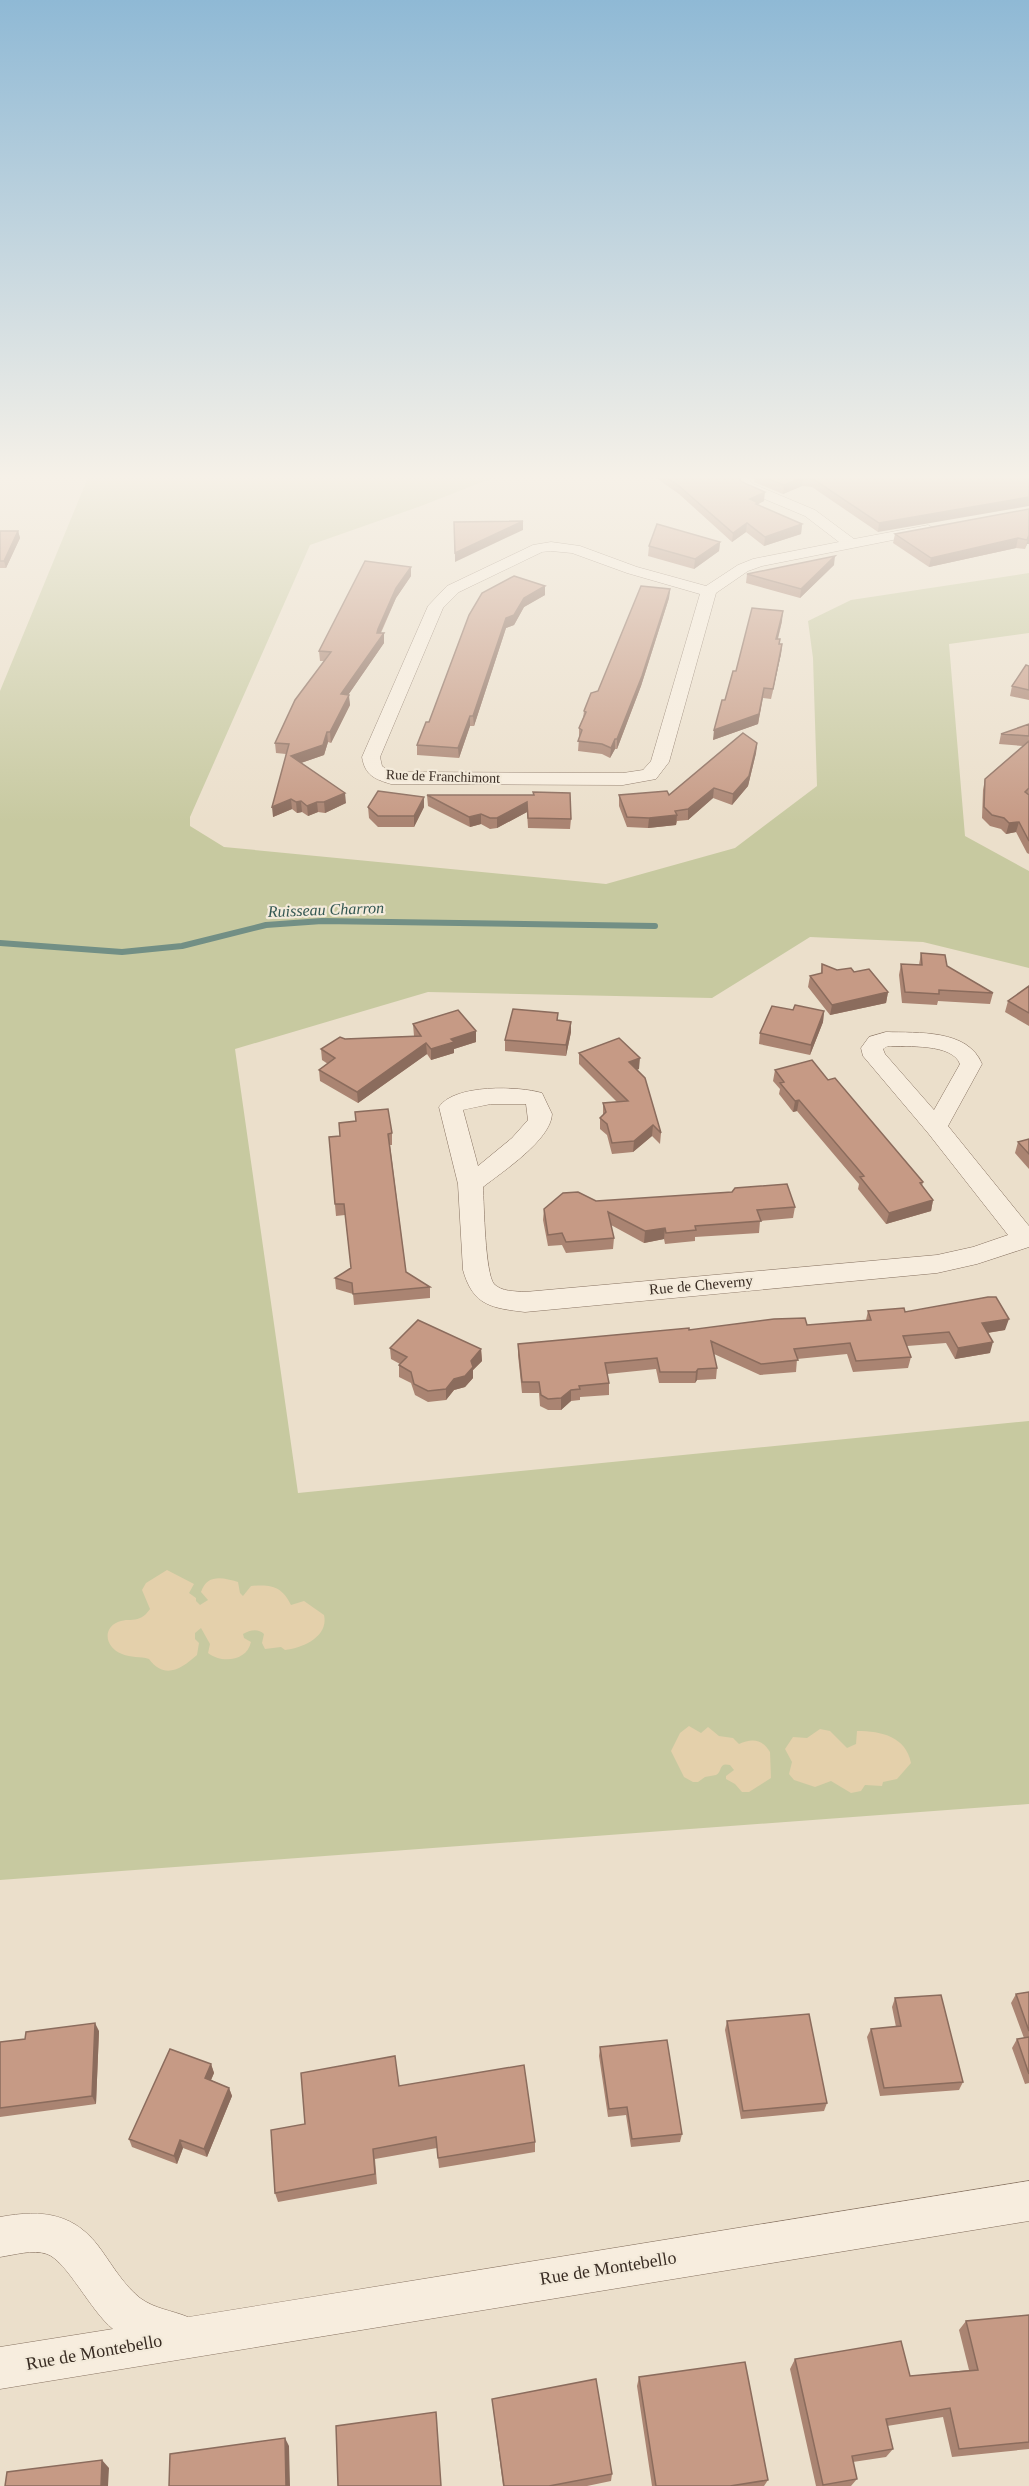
<svg xmlns="http://www.w3.org/2000/svg" width="1029" height="2486" viewBox="0 0 1029 2486" font-family="Georgia,serif">
	<style>
		.green { fill: #c7c9a0 }
		.sand { fill: #e4d0ab }
		.lines { fill: none; stroke-linecap: round; stroke-linejoin: round }
		.stream { stroke: #728f85; stroke-width: 6 }
		.minor-casing { stroke: #877261; stroke-width: 1 }
		.minor { fill: #f7edde; fill-rule: evenodd }
		.wall { fill: #aa8472 }
		.shaded-wall { fill: #8b6c5d }
		.building { fill: #c69a85; stroke: #8b6c5d; stroke-width: 1.5 }
		.labels { text-anchor: middle; stroke-width: 4.5; stroke-linejoin: round; paint-order: stroke }
		.far-street-label { font-size: 14px; fill: #392c23; stroke: #f3eada }
		.street-label { font-size: 15px; fill: #392c23; stroke: #f3eada }
		.water-label { font-size: 16px; font-style: italic; fill: #335752; stroke: #f3eada }
		.near-street-label { font-size: 18px; fill: #392c23; stroke: #f3eada }
	</style>
	<rect width="100%" height="100%" fill="#ebdfcb"/>
	<path class="green" d="M89,475H500L421,506L310,545L190,817V826L224,847L606,884L735,848L817,786L813,658L808,621L851,600L1029,573V633L949,644L965,836L1029,871V968L923,942L810,937L712,998L428,992L235,1049L298,1493L1029,1421V1804L0,1880V691Z"/>
	<path class="sand" d="M167,1570L194,1584L189,1593L196,1598V1601L200,1605L208,1600L201,1592C207,1574 222,1577 238,1582L240,1593L243,1596L251,1586C271,1584 282,1586 291,1605L304,1601L324,1615C329,1637 302,1648 285,1650L281,1647L265,1649L262,1643L264,1634C258,1628 250,1630 243,1634L244,1638L251,1642C247,1661 222,1664 208,1653L210,1644L201,1628L195,1633V1639L199,1643L197,1655C181,1669 165,1680 149,1659C140,1656 131,1658 122,1654C104,1647 102,1626 121,1621C128,1619 133,1621 140,1618C145,1616 147,1613 150,1609L142,1590L146,1583Z
		M689,1726L701,1733L708,1727L719,1736L733,1738L739,1744C752,1738 762,1739 770,1752L771,1778L749,1792H742L735,1784L726,1779V1776L734,1770L730,1765C718,1762 723,1771 716,1775L705,1777L698,1782H693L684,1777L671,1751L680,1733Z
		M820,1729L830,1731L847,1748L856,1744L857,1731C882,1731 906,1737 911,1763L897,1779L883,1782L882,1786L865,1785L861,1791L851,1793L831,1781L815,1787L794,1780L789,1774L792,1762L785,1749L793,1737L807,1738Z"/>
	<g class="lines">
		<path class="stream" d="M0,943L122,952L182,946L266,925L322,921L655,926"/>
		<defs>
			<path id="minor" d="M739,475H753L750,481L753,484L815,510L854,539L928,525L935,529L928,533L762,566L748,571L716,593L669,762L656,779L623,785L391,784C374,779 365,775 362,757L428,606L447,586L533,545L551,542L580,546L637,567L706,586L738,565L753,559L839,542L805,516L743,490L736,481ZM551,551L572,553L627,573L700,594L651,761L643,770L623,773L390,772L382,766L380,757L443,608L459,592L542,552Z
				M886,1032C918,1033 968,1029 982,1064L948,1126L1029,1226V1247L977,1264L937,1273L525,1312C492,1308 473,1306 463,1270L458,1184L439,1107C454,1084 519,1086 542,1093L552,1114C551,1140 502,1172 483,1187C484,1204 485,1273 494,1284C502,1292 515,1291 525,1292L937,1255L973,1247L1008,1235L928,1133L863,1056L861,1048L869,1037ZM888,1046C907,1047 952,1043 960,1064L934,1110L885,1054L883,1049ZM491,1104H526L528,1120L512,1138L478,1166L463,1110Z
				M1029,2181V2221L0,2389V2347L113,2329C91,2312 67,2261 47,2254C33,2249 14,2255 0,2257V2217C43,2209 76,2213 102,2251C114,2268 124,2285 140,2298C155,2309 171,2310 188,2317Z"/>
		</defs>
		<use href="#minor" class="minor-casing"/>
		<use href="#minor" class="minor"/>
	</g>
	<path class="wall" d="M652,475H738L737,476L742,482L764,501L758,504V505L802,524L801,534L764,546L746,532L732,542L679,494Z
		M754,475H945L878,532L812,487L802,486L783,494L754,482Z
		M1029,509V544H1027L1025,549L1016,548L929,567L893,543L895,534Z
		M0,531H18L20,538L6,568H0Z
		M720,542L719,551L694,569L648,556L649,546Z
		M834,565L800,598L746,583L747,574Z
		M411,567V576L396,598L381,633H384V643L348,695L350,705L331,743L328,742L324,755L301,763L346,803L325,813L318,812L308,816L302,812L297,813L292,809L273,817L286,754L276,753L275,743L324,661H320L319,651Z
		M545,586V595L524,607L514,625L506,628L474,726H470L459,758L417,755V745L429,722L469,615Z
		M670,589L669,598L641,686L617,749H615L610,758L602,754L578,751L579,738V728L583,718L584,711Z
		M782,621L778,639L779,644H782L781,654L771,699L763,698L758,724L713,740L725,700L736,671Z
		M1029,666V700L1010,696L1012,686Z
		M1029,724V854L1027,853L1016,832L1006,834L1001,829L990,826L982,818L983,790L985,779L1023,746L999,744L1001,734Z
		M757,743L756,753L748,786L732,805L713,798L688,820L677,821L676,825L648,828L627,827L619,806V795H669Z
		M427,795H533L571,819L570,829L528,828L527,812L497,828L490,829L481,824L470,827L428,806Z
		M424,797V807L414,827H378L369,818L368,807Z
		M921,953L947,966L993,993L990,1004L938,1001L937,1005L902,1003L899,975L901,964L919,965Z
		M822,964L837,970L854,972L888,992L886,1003L830,1015L808,987L810,976L821,974Z
		M1029,986V1026L1005,1012L1008,1001Z
		M793,1010L824,1011L823,1022L810,1055L759,1044L760,1033Z
		M558,1013V1020L571,1032L566,1056L505,1051V1040Z
		M413,1024L476,1031V1042L454,1049V1053L431,1060L427,1054L358,1103L320,1081L319,1070L328,1064L322,1060L321,1049L345,1039L414,1036Z
		M579,1053L639,1069L636,1070L661,1133L660,1144L652,1136L633,1152L612,1154L607,1135L600,1129V1118L603,1115V1103L617,1102L579,1064Z
		M775,1070L828,1080L923,1182L922,1186L933,1200L931,1211L886,1224L858,1189L859,1184L797,1111L793,1112L779,1094L780,1089L773,1081Z
		M392,1133V1145H390L406,1272L430,1287V1298L354,1305L353,1294L336,1289L335,1278L351,1268L345,1215L336,1216L329,1137Z
		M1029,1139V1169L1015,1153L1018,1142Z
		M596,1201L795,1207L793,1218L760,1221L759,1233L695,1237V1241L665,1244L664,1239L644,1243L611,1225L614,1238L613,1249L566,1253L562,1245L548,1246L543,1220L544,1209Z
		M868,1311L905,1312L1005,1330L988,1333L990,1353L955,1359L946,1343L907,1346L911,1357L908,1368L853,1372L847,1354L797,1359L796,1372L760,1375L714,1354L717,1368L716,1379L697,1380L695,1383H659L656,1369L607,1374L609,1383V1395L580,1397V1400L571,1401L561,1410H548L540,1406L539,1393H522L518,1355V1344L689,1330L807,1325L866,1320Z
		M390,1348L481,1349L482,1361L473,1370V1378L465,1387L454,1390L446,1400L428,1402L415,1395L411,1383L399,1377V1365L400,1364L391,1359Z
		M1029,1992V2083L1025,2084L1012,2048L1017,2039L1024,2038L1011,2003L1016,1994Z
		M895,1998L963,2082L959,2090L880,2096L867,2037L871,2029L896,2027L892,2007Z
		M727,2021L827,2103L824,2111L741,2119L725,2030Z
		M99,2031L96,2104L0,2117V2042Z
		M600,2047L682,2134L680,2142L631,2147L626,2115L608,2117L599,2056Z
		M211,2064L214,2073L211,2080L229,2088L232,2096L207,2157L183,2148L177,2164L132,2147L129,2139Z
		M399,2086L535,2142V2152L439,2168L437,2148L375,2159L377,2184L278,2202L275,2193L305,2124Z
		M1029,2315V2449L952,2457L943,2417L887,2426L893,2449L886,2457L853,2462L857,2479L851,2486H816L790,2369L795,2359L910,2376L969,2370L959,2330L966,2321Z
		M639,2377L768,2480L764,2486H652L637,2386Z
		M492,2399L612,2474L611,2481L587,2486H503Z"/>
	<path class="shaded-wall" d="M803,477L802,486L783,494L784,485Z
		M765,492L764,501L758,504L757,512L750,499Z
		M1029,497V506L878,532L879,523Z
		M523,521V530L455,562V553Z
		M747,523L746,532L732,542L733,533Z
		M802,524L801,534L764,546L765,537Z
		M18,531L20,538L6,568L4,561Z
		M1029,535V544H1027L1025,549Z
		M1018,538L1016,548L929,567L931,558Z
		M720,542L719,551L694,569L695,559Z
		M835,556L834,565L800,598L801,589Z
		M411,567V576L396,598L378,638L384,633V643L342,704L341,694L378,629L396,588Z
		M545,586V595L524,607L514,625L506,628L474,726L473,716L506,618L524,598Z
		M670,589L669,598L641,686L617,749V739Z
		M783,611L782,621L775,649L776,639Z
		M782,644L781,654L771,699Z
		M764,688L758,724L713,740L714,730Z
		M349,695L350,705L331,743L330,732Z
		M470,716V726L459,758L458,748Z
		M327,732L328,742L324,755L292,766L291,756Z
		M615,739V749L610,758L611,748Z
		M757,743L756,753L748,786L732,805L733,794Z
		M714,788L713,798L688,820V809Z
		M345,793L346,803L325,813L324,802Z
		M424,797V807L414,827V816Z
		M291,799L292,809L273,817L272,807Z
		M301,801L302,812L297,813L296,802Z
		M317,802L318,812L308,816L307,806Z
		M527,802V812L497,828V818Z
		M481,814V824L470,827L469,817Z
		M677,815L676,825L648,828L649,818Z
		M1019,822L1016,832L1006,834L1009,823Z
		M888,992L886,1003L830,1015L832,1005Z
		M824,1011L823,1022L810,1055L811,1045Z
		M571,1022V1032L566,1056V1045Z
		M476,1031V1042L454,1049V1053L431,1060V1049L451,1039Z
		M426,1043L427,1054L358,1103L357,1092Z
		M640,1058L639,1069L628,1073L629,1062Z
		M799,1100L797,1111L793,1112L795,1101Z
		M653,1125L652,1136L633,1152L634,1141Z
		M933,1200L931,1211L886,1224L889,1213Z
		M665,1228L664,1239L644,1243L645,1231Z
		M1009,1319L1005,1330L979,1334L982,1323Z
		M993,1342L990,1353L955,1359L958,1348Z
		M481,1349L482,1361L473,1370V1378L465,1387L454,1390L446,1400V1389Z
		M698,1369L697,1380L695,1383L696,1372Z
		M571,1390V1401L561,1410V1398Z
		M95,2023L99,2031L96,2104L92,2096Z
		M211,2064L214,2073L208,2087L205,2078Z
		M229,2088L232,2096L207,2157L204,2149Z
		M180,2140L183,2148L177,2164L174,2156Z
		M285,2438L289,2446L290,2486H286Z
		M102,2460L109,2468L108,2486H101Z"/>
	<path class="building" d="M664,475H736L742,482L765,492L750,499L758,503L756,504L802,524L765,537L747,523L733,533L679,486Z
		M759,475H934L932,477L964,475H1029V497L879,523L813,479L803,477L784,485Z
		M1029,509V535L1027,540L1018,538L931,558L895,534Z
		M523,521L455,553L454,522Z
		M657,524L720,542L695,559L649,546Z
		M0,531H18L4,561H0Z
		M835,556L801,589L747,574L796,564Z
		M365,561L411,567L396,588L378,629L377,633H384L341,694L349,695L330,732H327L323,745L291,756L345,793L324,802H317L307,806L301,801L296,802L291,799L272,807L289,744L275,743L295,700L331,652L319,651Z
		M514,576L545,586L524,598L514,615L506,618L473,716H470L458,748L417,745L426,722H429L469,615L482,593Z
		M641,586L670,589L642,676L617,739H615L611,748L602,744L578,741L582,730L579,728L586,712L584,711L591,693L598,691Z
		M752,608L783,611L776,639H780L779,644H782L773,689L764,688L759,714L714,730L722,700H725L733,671H736Z
		M1026,665L1029,666V690L1012,686Z
		M1029,724V736L1001,734Z
		M743,733L757,743L749,776L733,794L714,788L688,809L675,811L677,815L649,818L627,817L619,795L667,791L669,795Z
		M1029,741V788L1025,792L1029,795V841L1019,822L1009,823L1004,818L992,815L984,807L985,779Z
		M378,791L424,797L414,816H378L368,807Z
		M533,792L570,793L571,819L528,818L527,802L497,818H490L481,814L469,817L427,795H534Z
		M921,953L945,955L947,966L993,993L939,990V994L905,992L901,964L922,965Z
		M822,964L837,970L851,968L854,972L869,969L888,992L832,1005L810,976L822,973Z
		M1029,986V1013L1008,1001Z
		M795,1005L824,1011L811,1045L760,1033L772,1006L793,1010Z
		M513,1009L558,1013L557,1020L571,1022L566,1045L505,1040Z
		M458,1010L476,1031L451,1039L454,1042L431,1049L426,1043L357,1092L319,1070L335,1058L321,1049L340,1037L345,1039L421,1036L413,1024Z
		M619,1038L640,1058L629,1062L645,1078L661,1133L653,1125L634,1141L612,1143L607,1124L600,1118L606,1112L603,1103L628,1101L579,1053Z
		M812,1060L828,1080L835,1078L923,1182L920,1183L933,1200L889,1213L860,1177L864,1176L799,1100L795,1101L780,1083L784,1082L775,1070Z
		M388,1109L392,1133L388,1134L406,1272L430,1287L353,1294L352,1283L335,1278L351,1268L344,1204H335L329,1137L340,1136L339,1123L356,1121L355,1112Z
		M1029,1139V1154L1018,1142Z
		M787,1184L795,1207L757,1210L761,1221L695,1226L696,1230L666,1233L665,1228L645,1231L608,1212L614,1238L566,1242L562,1233L548,1235L544,1209L563,1193L578,1192L596,1201L732,1192L735,1188Z
		M988,1297H996L1009,1319L982,1323L993,1342L958,1348L949,1332L903,1336L911,1357L856,1361L850,1343L794,1349L798,1360L761,1364L711,1341L717,1368L698,1369L696,1372H660L657,1358L605,1363L609,1383L579,1386L580,1389L571,1390L561,1398L548,1399L541,1395L539,1382H522L518,1344L689,1328V1330L774,1319L805,1318L807,1325L871,1320L868,1311L904,1308L905,1312Z
		M418,1320L481,1349L471,1361L473,1367L465,1376L454,1379L446,1389L428,1391L414,1384L411,1372L399,1365L407,1357L390,1348Z
		M1029,1992V2031L1016,1994Z
		M941,1995L963,2082L884,2088L871,2029L901,2026L895,1998Z
		M809,2014L827,2103L743,2111L727,2021Z
		M95,2023L92,2096L0,2108V2042L25,2039L26,2032Z
		M1029,2037V2074L1017,2039Z
		M667,2040L682,2134L632,2139L627,2107L609,2109L600,2047Z
		M170,2049L211,2064L205,2078L229,2088L204,2149L180,2140L174,2156L129,2139Z
		M395,2056L399,2086L524,2065L535,2142L438,2158L436,2137L373,2149L375,2174L275,2193L271,2130L305,2124L301,2073Z
		M1029,2315V2442L959,2449L950,2408L886,2419L893,2449L852,2456L857,2479L823,2485L795,2359L901,2341L910,2376L978,2370L966,2321Z
		M745,2362L768,2480L730,2486H656L639,2377Z
		M596,2379L612,2474L549,2486H504L492,2399Z
		M436,2412L441,2486H338L336,2426Z
		M285,2438L286,2486H169L170,2454Z
		M102,2460L101,2486H5L7,2472Z"/>
	<linearGradient id="sky" x2="0" y2="1"><stop stop-color="#8fb9d5"/><stop offset="0.58" stop-color="#f6f1e8"/><stop offset="1" stop-color="#f6f1e8" stop-opacity="0"/></linearGradient>
	<rect width="1029" height="823" fill="url(#sky)"/>
	<g class="labels">
		<g class="far-street-label">
			<text transform="translate(443 776) rotate(2)" y="5">Rue de Franchimont</text>
		</g>
		<g class="street-label">
			<text transform="translate(701 1285) rotate(-5)" y="5">Rue de Cheverny</text>
		</g>
		<g class="water-label">
			<text transform="translate(326 909) rotate(-2)" y="6">Ruisseau Charron</text>
		</g>
		<g class="near-street-label">
			<text transform="translate(608 2268) rotate(-9)" y="6">Rue de Montebello</text>
			<text transform="translate(94 2352) rotate(-10)" y="6">Rue de Montebello</text>
		</g>
	</g>
</svg>
